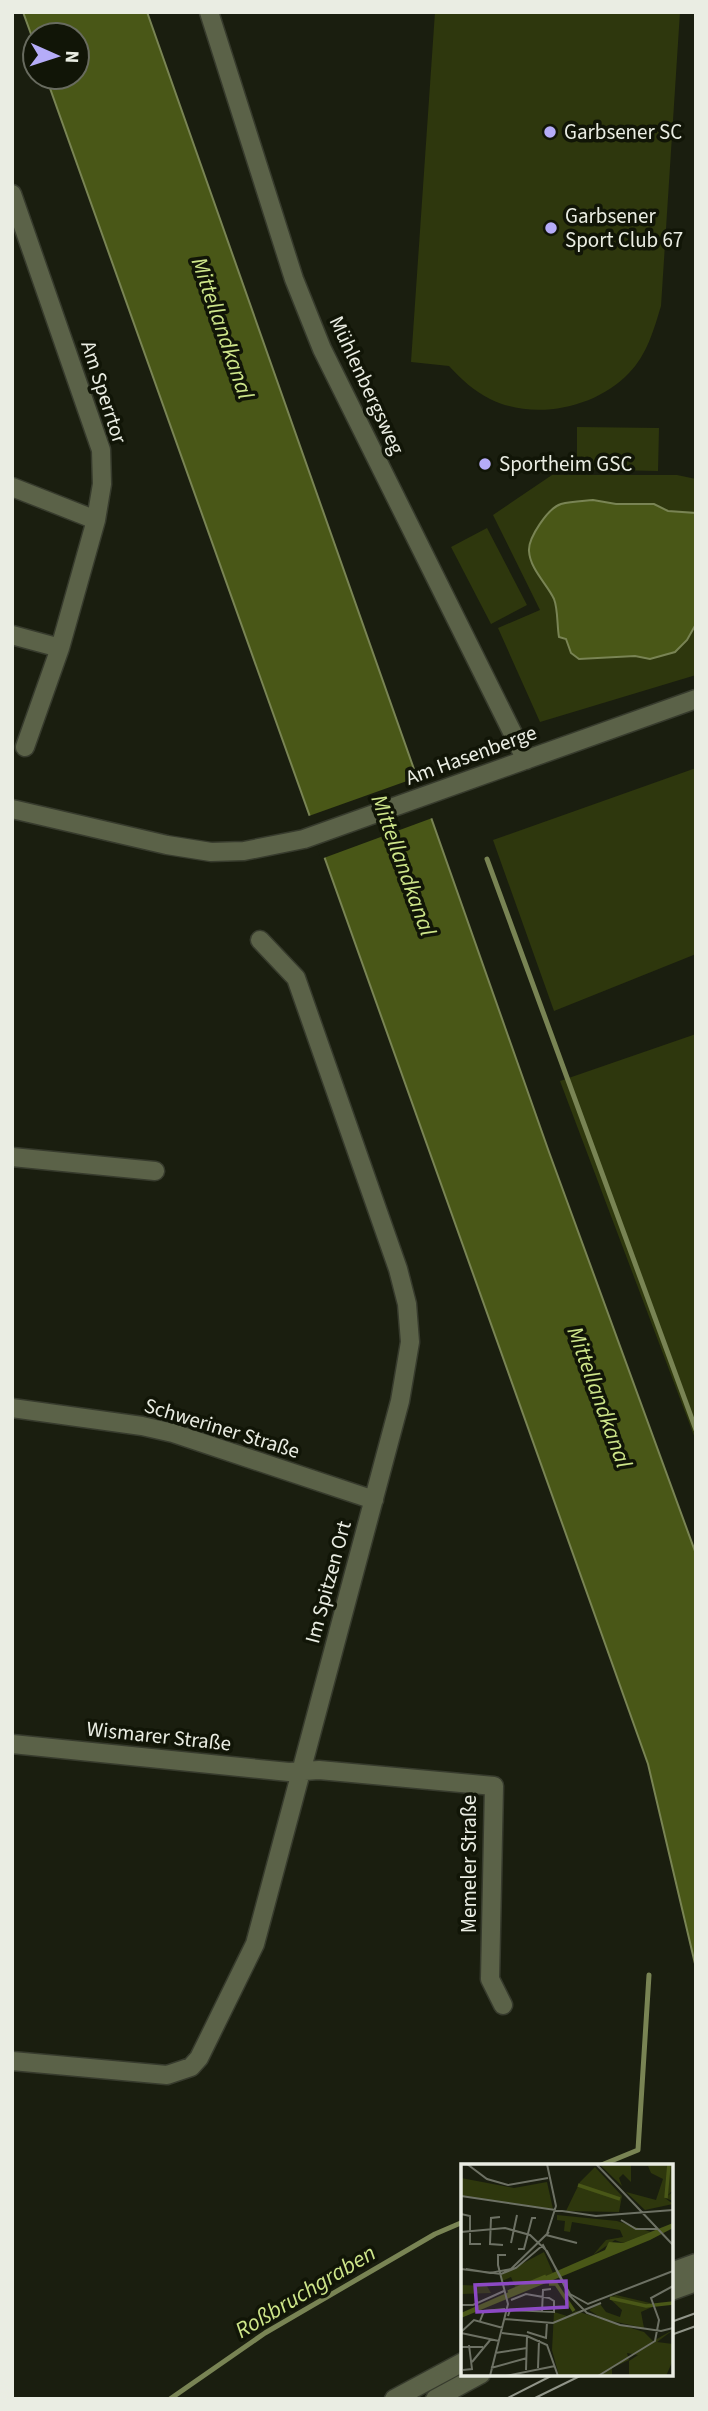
<svg xmlns="http://www.w3.org/2000/svg" width="708" height="2411" viewBox="0 0 708 2411" font-family="'Source Sans 3',sans-serif">
	<style>
		.green { fill: #2e370d }
		.water { fill: #495717; stroke: #798454; stroke-width: 2 }
		.pier { fill: #1a1e0f }
		.lines { fill: none; stroke-linecap: round; stroke-linejoin: round }
		.stream { stroke: #798454; stroke-width: 5 }
		.minor-casing { stroke: #373b2d; stroke-width: 21 }
		.tertiary-casing { stroke: #373b2d; stroke-width: 21 }
		.minor { stroke: #5b6248; stroke-width: 18 }
		.tertiary { stroke: #5b6248; stroke-width: 18 }
		.tram { stroke: #909488; stroke-width: 2 }
		.poi-dot { fill: #b5acf8; stroke: #111507; stroke-width: 2.5 }
		.labels { text-anchor: middle; stroke-width: 7; stroke-linejoin: round; paint-order: stroke }
		.poi-label { font-size: 21px; fill: #eaede3; stroke: #111507; text-anchor: start }
		.street-label { font-size: 21px; fill: #eaede3; stroke: #111507 }
		.water-label { font-size: 23px; font-style: italic; fill: #cee68a; stroke: #111507 }
		.inset-river { fill: none; stroke: #495717; stroke-width: 3.5 }
		.inset-road { fill: none; stroke: #6d7164; stroke-width: 2 }
		.view { fill: #8c49c4; fill-opacity: 0.15; stroke: #8c49c4; stroke-width: 3.5 }
		.inset-edge { fill: none; stroke: #eaede3; stroke-width: 3.5 }
	</style>
	<rect width="100%" height="100%" fill="#1a1e0f"/>
	<path class="green" d="M435,12H680L661,306C654,329 647,355 629,373C596,408 534,421 490,399C474,391 461,379 449,366L411,362Z
		M577,427L659,428L658,471L577,469Z
		M552,475H677L696,479V675L540,722L498,628L540,610L493,515Z
		M487,528L527,605L491,624L451,547Z
		M696,768V954L554,1011L493,840Z
		M696,1034V1441L560,1081Z"/>
	<path class="water" d="M23,12H147L549,1152L696,1554V1968L648,1764L46,77H77V35H35V45Z
		M593,500L616,504H654L668,511L696,513V624L687,640L675,652L650,659L635,656L579,659L571,653L566,639L559,637C557,626 558,609 554,599C547,584 530,569 529,551C528,538 548,508 561,504C571,501 583,501 593,500Z"/>
	<path class="pier" d="M421,776L435,817L321,859L306,817Z"/>
	<g class="lines">
		<path class="stream" d="M487,859L696,1430
			M599,2166L638,2150L649,1975
			M170,2399L265,2333L435,2234L463,2222"/>
		<defs>
			<path id="minor" d="M12,194L101,450L102,484L96,520L60,648L25,747
				M12,487L96,520
				M12,635L60,648
				M12,1157L155,1171
				M12,1408L142,1426L173,1433L374,1500
				M12,1744L289,1772L319,1770L494,1786L490,1979L503,2005
				M12,2061L167,2075L191,2067L199,2058L255,1944L400,1401L410,1342L407,1304L398,1269L296,978L260,940"/>
			<path id="tertiary" d="M209,12L294,279L322,349L526,760
				M12,809L167,845L211,852L244,851L304,839L696,699
				M671,2272L696,2263
				M671,2291L696,2282
				M394,2399L463,2362
				M435,2399L481,2374"/>
		</defs>
		<use href="#minor" class="minor-casing"/>
		<use href="#tertiary" class="tertiary-casing"/>
		<use href="#minor" class="minor"/>
		<use href="#tertiary" class="tertiary"/>
		<path class="tram" d="M671,2322L696,2313
			M671,2335L696,2326
			M506,2399L555,2374
			M533,2399L584,2374"/>
	</g>
	<g class="poi-dot">
		<circle cx="550" cy="132" r="7"/>
		<circle cx="551" cy="228" r="7"/>
		<circle cx="485" cy="464" r="7"/>
	</g>
	<g class="labels">
		<g class="poi-label">
			<text x="564" y="139">Garbsener SC</text>
			<text x="565" y="223">Garbsener<tspan x="565" dy="24">Sport Club 67</tspan></text>
			<text x="499" y="471">Sportheim GSC</text>
		</g>
		<g class="street-label">
			<text transform="translate(367 385) rotate(65)" y="7">Mühlenbergsweg</text>
			<text transform="translate(104 392) rotate(72)" y="7">Am Sperrtor</text>
			<text transform="translate(471 755) rotate(-20)" y="7">Am Hasenberge</text>
			<text transform="translate(222 1428) rotate(17)" y="7">Schweriner Straße</text>
			<text transform="translate(328 1582) rotate(-75)" y="7">Im Spitzen Ort</text>
			<text transform="translate(159 1736) rotate(6)" y="7">Wismarer Straße</text>
			<text transform="translate(469 1864) rotate(-90)" y="7">Memeler Straße</text>
		</g>
		<g class="water-label">
			<text transform="translate(223 328) rotate(71)" y="8">Mittellandkanal</text>
			<text transform="translate(404 865) rotate(70)" y="8">Mittellandkanal</text>
			<text transform="translate(600 1397) rotate(70)" y="8">Mittellandkanal</text>
			<text transform="translate(305 2291) rotate(-31)" y="8">Roßbruchgraben</text>
		</g>
	</g>
	<g transform="translate(461 2164)">
		<rect width="212" height="212" fill="#1a1e0f"/>
		<path d="M138,0H212V26L206,32L212,28V37L204,34L212,40L184,46L165,28L195,36L202,15L190,9L187,2L170,1V18L162,10L158,14L161,22ZM134,3L161,32L158,48L105,47L119,18ZM0,14L53,24L86,18L92,45L0,32ZM96,51L156,57L190,68L162,79L154,76L132,91L145,76L162,73L159,66L111,58L109,68L103,67L104,57L96,56ZM83,88L92,109L55,125L50,113L41,117L40,111ZM0,121L26,122L30,129L1,130ZM155,131L189,139L191,143L180,148L183,164L142,155L128,146L139,140L145,148L159,153L161,146L148,134ZM115,147L183,168L192,177L212,166L196,178L212,180V196L205,212H168V197L177,191L166,189L168,196L151,204V212H98L91,186L93,148L106,152Z" fill="#2e370d"/>
		<path d="M212,59V64L189,76L0,154V149L144,86L148,78L162,79Z" fill="#495717"/>
		<path class="inset-river" d="M117,21L159,35M205,34L208,0M88,120H95L113,147M47,128L85,112M149,134L185,142L212,139"/>
		<path class="inset-road" d="M6,0L26,15L47,21L87,14M86,0L95,42L86,70M135,0L159,25M159,25L212,81M0,32L135,52L212,46M0,50L9,52V80H20M39,53L30,54L29,80L42,81M160,56L175,65H196M0,68L44,64L69,71L86,87L108,131L126,149L159,161L200,167L212,164M85,71L116,79M50,79L56,51M57,85H63L71,54H75M0,105L40,110L55,104L82,81L109,130L127,140L212,107M5,105L29,109L50,105L88,68M0,141H12L43,127M81,148L82,126L90,125M47,152L49,146L93,148V137L88,134L65,130L50,136M44,155L92,159L140,139M19,157L23,147L44,145M0,168L13,156L42,164M66,168L85,174L86,158M0,169L38,177M41,169L66,172L86,181L97,212M0,183H22M34,189L66,184M11,198L30,175M30,204L66,194M77,204L78,176M2,206L11,205L8,181M65,206L66,172M29,212L47,140L37,101V91H45M45,212L94,202M137,212L194,177L198,156L190,134L212,122"/>
		<path class="view" d="M105,117L106,143L16,148L14,121Z"/>
		<rect width="212" height="212" class="inset-edge"/>
	</g>
	<rect width="708" height="2411" fill="none" stroke="#eaede3" stroke-width="28"/>
	<g transform="translate(56 56) rotate(93)"><circle r="33" fill="#111507" stroke="#686b5f" stroke-width="2"/>
	<path d="M0-5L12 26L0 18L-12 26Z" fill="#b5acf8"/>
	<text y="-10" font-size="19" font-weight="bold" text-anchor="middle" fill="#eaede3">N</text>
	</g>
</svg>
